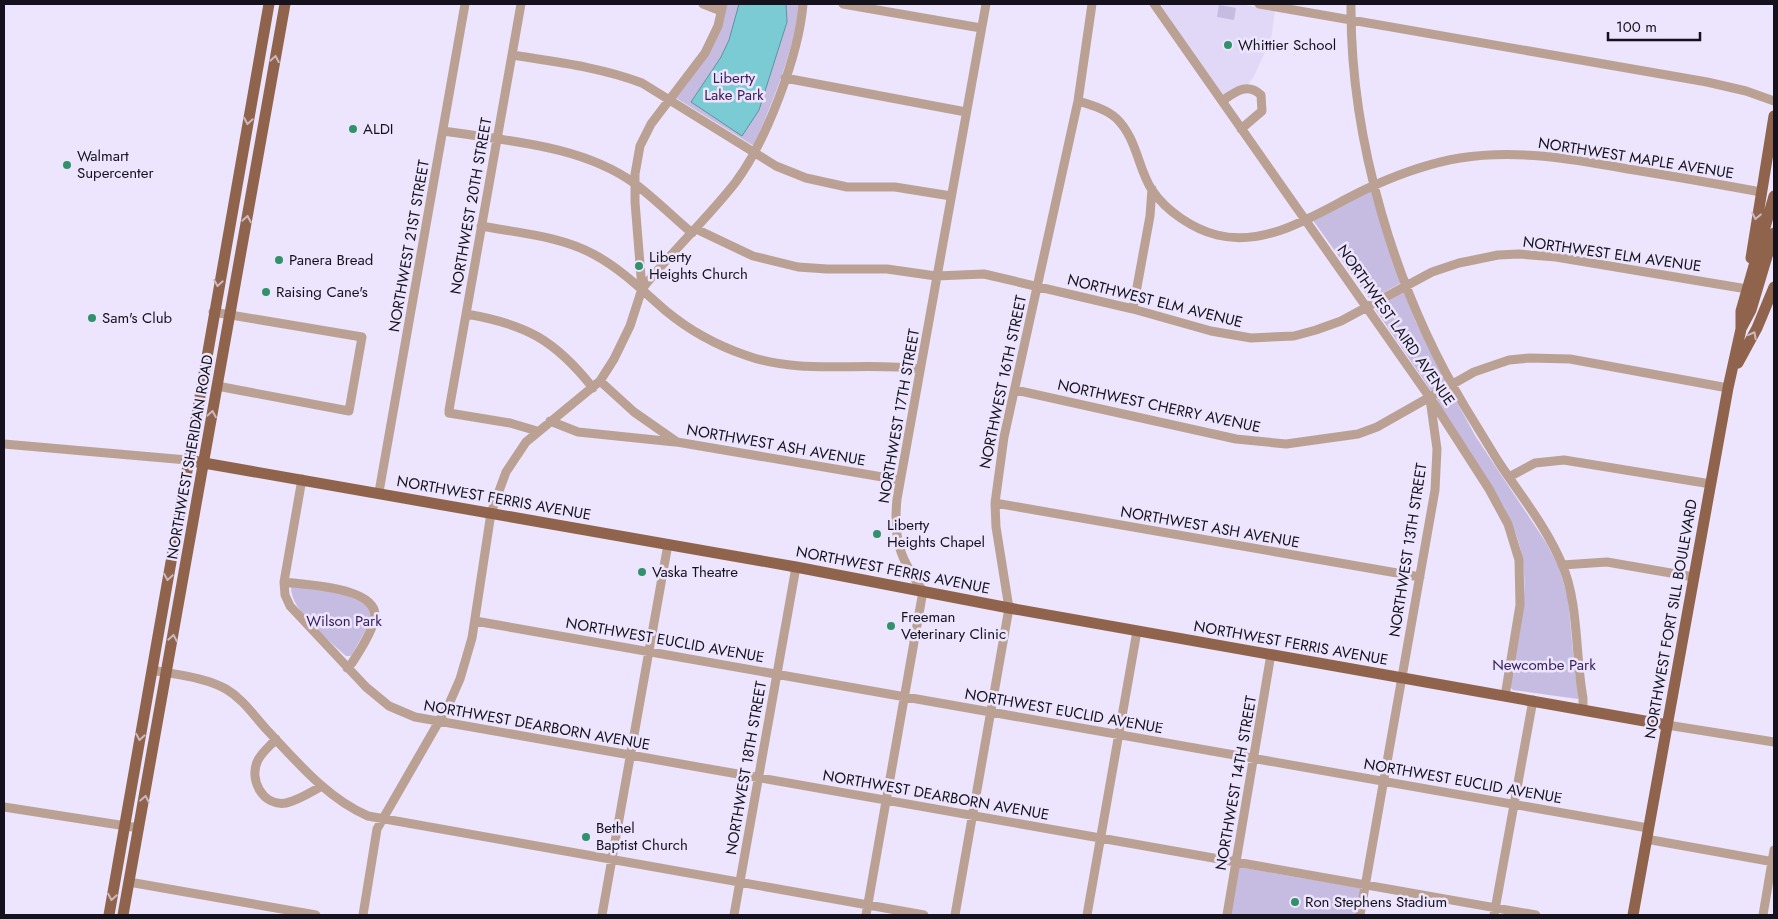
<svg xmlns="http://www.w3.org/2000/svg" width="1778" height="919" viewBox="0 0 1778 919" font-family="Jost,sans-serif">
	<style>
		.built { fill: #e0d8f6 }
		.green { fill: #c6bce1 }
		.water { fill: #7acbd4; stroke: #5c949d }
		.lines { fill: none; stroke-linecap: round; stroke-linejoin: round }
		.minor { stroke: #bba193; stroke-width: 9 }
		.major { stroke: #90644c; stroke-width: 11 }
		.oneway { stroke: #ccb8bf }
		.poi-dot { fill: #30916a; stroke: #ece5fd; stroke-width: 2 }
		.labels { text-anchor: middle; stroke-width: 5; stroke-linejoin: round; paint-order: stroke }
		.poi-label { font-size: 15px; fill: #15121d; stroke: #ece5fd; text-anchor: start }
		.park-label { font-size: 15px; fill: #361c5c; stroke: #ece5fd }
		.street-label { font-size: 15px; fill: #15121d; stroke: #ece5fd }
	</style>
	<rect width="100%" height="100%" fill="#ece5fd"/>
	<path class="built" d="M1158,4H1238L1275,10L1271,39L1254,76L1247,86L1224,96Z"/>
	<path class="green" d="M727,4H800C793,54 773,100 754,146L676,98L723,21Z
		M1219,5L1236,8L1234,20L1217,17Z
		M1372,190L1401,283L1370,300L1312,219Z
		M1404,290L1415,320L1445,381V384L1432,392L1375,309Z
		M1448,391L1452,393L1476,437L1547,544L1559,567L1568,599L1575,674L1580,695L1578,699L1513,690L1511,688C1511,673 1515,656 1518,642C1527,589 1530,556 1504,507L1437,400V397Z
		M291,586C318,590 349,590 371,609V621L351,656H346C329,640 290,611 291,586Z
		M1238,867L1361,888L1356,915H1229Z"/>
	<path class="water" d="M739,4H786L787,22L759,110L742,136L691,102L721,57L729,40Z"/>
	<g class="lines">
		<path class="minor" d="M521,4L449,410V413L510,423L537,431
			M703,4L721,11
			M843,4L981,28
			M1154,4L1435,405L1489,489L1508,524L1519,560L1520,605L1505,696
			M1259,4L1707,82L1746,91L1774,101
			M1351,4C1350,140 1395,290 1465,407C1476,425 1487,443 1498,461C1520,495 1546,526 1562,564C1579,604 1575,654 1583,698V710
			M512,55C556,62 600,67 642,83L776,166L806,178L847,187H895L951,196
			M785,78L966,112
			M1078,101C1091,105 1106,109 1116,118C1137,138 1138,169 1152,190C1166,211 1193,229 1217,235C1273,249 1326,206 1375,185C1402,173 1430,163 1460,158C1517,149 1572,159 1628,169C1672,176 1717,184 1761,192
			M1222,101C1235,92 1247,82 1261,95L1262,111L1241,129
			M444,131C507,141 581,145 634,183C654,198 673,217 692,233
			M481,226C518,233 561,236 595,255C621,269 643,291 666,311C689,330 716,345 745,355C802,376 861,361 920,369
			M696,229L753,256L798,267L827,269H887L936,276L984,274L1133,309L1211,331L1251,338L1294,336L1316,330L1341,321L1432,272L1459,263L1498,255L1519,254L1556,257L1747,289
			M642,289C671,252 706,220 735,183C766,142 799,55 803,4
			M1133,309L1150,216L1152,189
			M213,312L362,337L349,411L217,386
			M466,314C526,324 555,340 593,388
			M600,381L634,412L677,442L900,480
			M1015,390L1236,439L1286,444L1358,434L1377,427L1474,372L1509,360L1530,358L1570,359L1728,388
			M550,421L578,432L675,442
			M4,444L187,460
			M1509,477L1535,463L1564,460L1711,484
			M302,479L284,582L285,595L290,606L366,687L389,706L415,717L1536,915
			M379,492L465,4
			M995,503L1420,577
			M1562,565L1607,562L1694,577
			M284,582C306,585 384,587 374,621C370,636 360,650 352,663L347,668
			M475,621L1648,828
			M152,670C176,675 205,677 226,689C243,699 254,716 267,730C297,762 328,799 368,816L924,915
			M1667,725L1774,742
			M276,739C271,745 262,752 258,760C248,779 263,807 286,803C299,800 311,792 322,786
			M4,807L139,828
			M1646,839L1774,862
			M129,882L316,915
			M363,915L377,829L449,704L460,679L472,638L491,513L506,472L526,442L600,381L614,359L630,326L642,289L635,202V174L640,146L651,124L705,53L718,26L723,4
			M602,915L668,544
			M734,915L796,567
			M866,915L923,591C900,559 893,540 897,499L986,4
			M955,915L1009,608L996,527L995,503L1004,437L1078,101L1092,4
			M1087,915L1137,631
			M1227,915L1271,654
			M1360,915L1435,490L1437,449L1430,399
			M1494,915L1533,700
			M1763,915L1774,850"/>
		<path class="major" d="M1751,258L1774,116
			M1742,327L1751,310L1774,233
			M1738,363L1757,328L1774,287
			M187,460L796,567L1009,608L1667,725
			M109,915L269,4
			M123,915L285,4
			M1633,915L1728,388L1741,329V311L1774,196"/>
	</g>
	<defs><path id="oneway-chevron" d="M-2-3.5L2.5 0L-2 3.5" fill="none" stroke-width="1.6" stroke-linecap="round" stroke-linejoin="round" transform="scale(1.25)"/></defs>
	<g class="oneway">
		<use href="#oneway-chevron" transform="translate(275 59) rotate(-80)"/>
		<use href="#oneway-chevron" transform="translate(248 121) rotate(100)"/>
		<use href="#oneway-chevron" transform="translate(1756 216) rotate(101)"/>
		<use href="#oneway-chevron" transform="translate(247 219) rotate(-80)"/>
		<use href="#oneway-chevron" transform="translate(218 283) rotate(100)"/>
		<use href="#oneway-chevron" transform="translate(1753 335) rotate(-62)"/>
		<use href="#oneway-chevron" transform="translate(212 414) rotate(-80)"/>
		<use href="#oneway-chevron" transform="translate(168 577) rotate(100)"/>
		<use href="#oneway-chevron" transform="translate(173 638) rotate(-80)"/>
		<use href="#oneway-chevron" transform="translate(140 737) rotate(100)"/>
		<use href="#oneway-chevron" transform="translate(145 799) rotate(-79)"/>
		<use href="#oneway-chevron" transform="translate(112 897) rotate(100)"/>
	</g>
	<g class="poi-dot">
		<circle cx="1228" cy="45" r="5"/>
		<circle cx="353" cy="129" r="5"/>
		<circle cx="67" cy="165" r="5"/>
		<circle cx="279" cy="260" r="5"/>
		<circle cx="639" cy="266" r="5"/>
		<circle cx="266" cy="292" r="5"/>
		<circle cx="92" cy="318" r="5"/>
		<circle cx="877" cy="534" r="5"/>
		<circle cx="642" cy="572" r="5"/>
		<circle cx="891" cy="626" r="5"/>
		<circle cx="586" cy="837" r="5"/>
		<circle cx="1295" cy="902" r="5"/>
	</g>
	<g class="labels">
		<g class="poi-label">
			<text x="1238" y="50">Whittier School</text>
			<text x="363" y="134">ALDI</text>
			<text x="77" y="161">Walmart<tspan x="77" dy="17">Supercenter</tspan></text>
			<text x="649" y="262">Liberty<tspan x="649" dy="17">Heights Church</tspan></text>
			<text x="289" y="265">Panera Bread</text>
			<text x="276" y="297">Raising Cane's</text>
			<text x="102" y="323">Sam's Club</text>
			<text x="887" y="530">Liberty<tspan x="887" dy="17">Heights Chapel</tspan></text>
			<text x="652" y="577">Vaska Theatre</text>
			<text x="901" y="622">Freeman<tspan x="901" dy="17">Veterinary Clinic</tspan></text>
			<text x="596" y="833">Bethel<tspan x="596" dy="17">Baptist Church</tspan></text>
			<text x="1305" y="907">Ron Stephens Stadium</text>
		</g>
		<g class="park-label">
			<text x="734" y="83">Liberty<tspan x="734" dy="17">Lake Park</tspan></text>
			<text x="344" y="626">Wilson Park</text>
			<text x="1544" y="670">Newcombe Park</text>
		</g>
		<g class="street-label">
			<text transform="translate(1636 158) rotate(9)" y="5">NORTHWEST MAPLE AVENUE</text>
			<text transform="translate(471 206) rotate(-80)" y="5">NORTHWEST 20TH STREET</text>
			<text transform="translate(409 246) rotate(-80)" y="5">NORTHWEST 21ST STREET</text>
			<text transform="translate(1612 254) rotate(8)" y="5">NORTHWEST ELM AVENUE</text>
			<text transform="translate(1155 301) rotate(14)" y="5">NORTHWEST ELM AVENUE</text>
			<text transform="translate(1396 325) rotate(55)" y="5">NORTHWEST LAIRD AVENUE</text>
			<text transform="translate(1003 382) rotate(-78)" y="5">NORTHWEST 16TH STREET</text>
			<text transform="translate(1159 406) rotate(12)" y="5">NORTHWEST CHERRY AVENUE</text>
			<text transform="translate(899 416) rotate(-80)" y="5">NORTHWEST 17TH STREET</text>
			<text transform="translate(776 445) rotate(10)" y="5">NORTHWEST ASH AVENUE</text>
			<text transform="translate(190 457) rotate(-80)" y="5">NORTHWEST SHERIDAN ROAD</text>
			<text transform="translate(494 498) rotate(10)" y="5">NORTHWEST FERRIS AVENUE</text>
			<text transform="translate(1210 527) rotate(10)" y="5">NORTHWEST ASH AVENUE</text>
			<text transform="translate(1408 550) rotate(-81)" y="5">NORTHWEST 13TH STREET</text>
			<text transform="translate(893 570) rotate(11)" y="5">NORTHWEST FERRIS AVENUE</text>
			<text transform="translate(1671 619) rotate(-80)" y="5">NORTHWEST FORT SILL BOULEVARD</text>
			<text transform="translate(665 640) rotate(10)" y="5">NORTHWEST EUCLID AVENUE</text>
			<text transform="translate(1291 643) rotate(10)" y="5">NORTHWEST FERRIS AVENUE</text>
			<text transform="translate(1064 711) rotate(10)" y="5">NORTHWEST EUCLID AVENUE</text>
			<text transform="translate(537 725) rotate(10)" y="5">NORTHWEST DEARBORN AVENUE</text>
			<text transform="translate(746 768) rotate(-80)" y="5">NORTHWEST 18TH STREET</text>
			<text transform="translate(1463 781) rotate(10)" y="5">NORTHWEST EUCLID AVENUE</text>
			<text transform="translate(1236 783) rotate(-80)" y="5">NORTHWEST 14TH STREET</text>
			<text transform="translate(936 795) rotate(10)" y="5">NORTHWEST DEARBORN AVENUE</text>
		</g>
	</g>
	<rect width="1778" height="919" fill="none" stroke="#15121d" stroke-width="10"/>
	<path d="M1608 32v8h92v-8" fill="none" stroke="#15121d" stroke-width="2.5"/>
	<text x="1616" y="32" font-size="15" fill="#15121d" stroke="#ece5fd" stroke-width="4" paint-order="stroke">100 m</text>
</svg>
